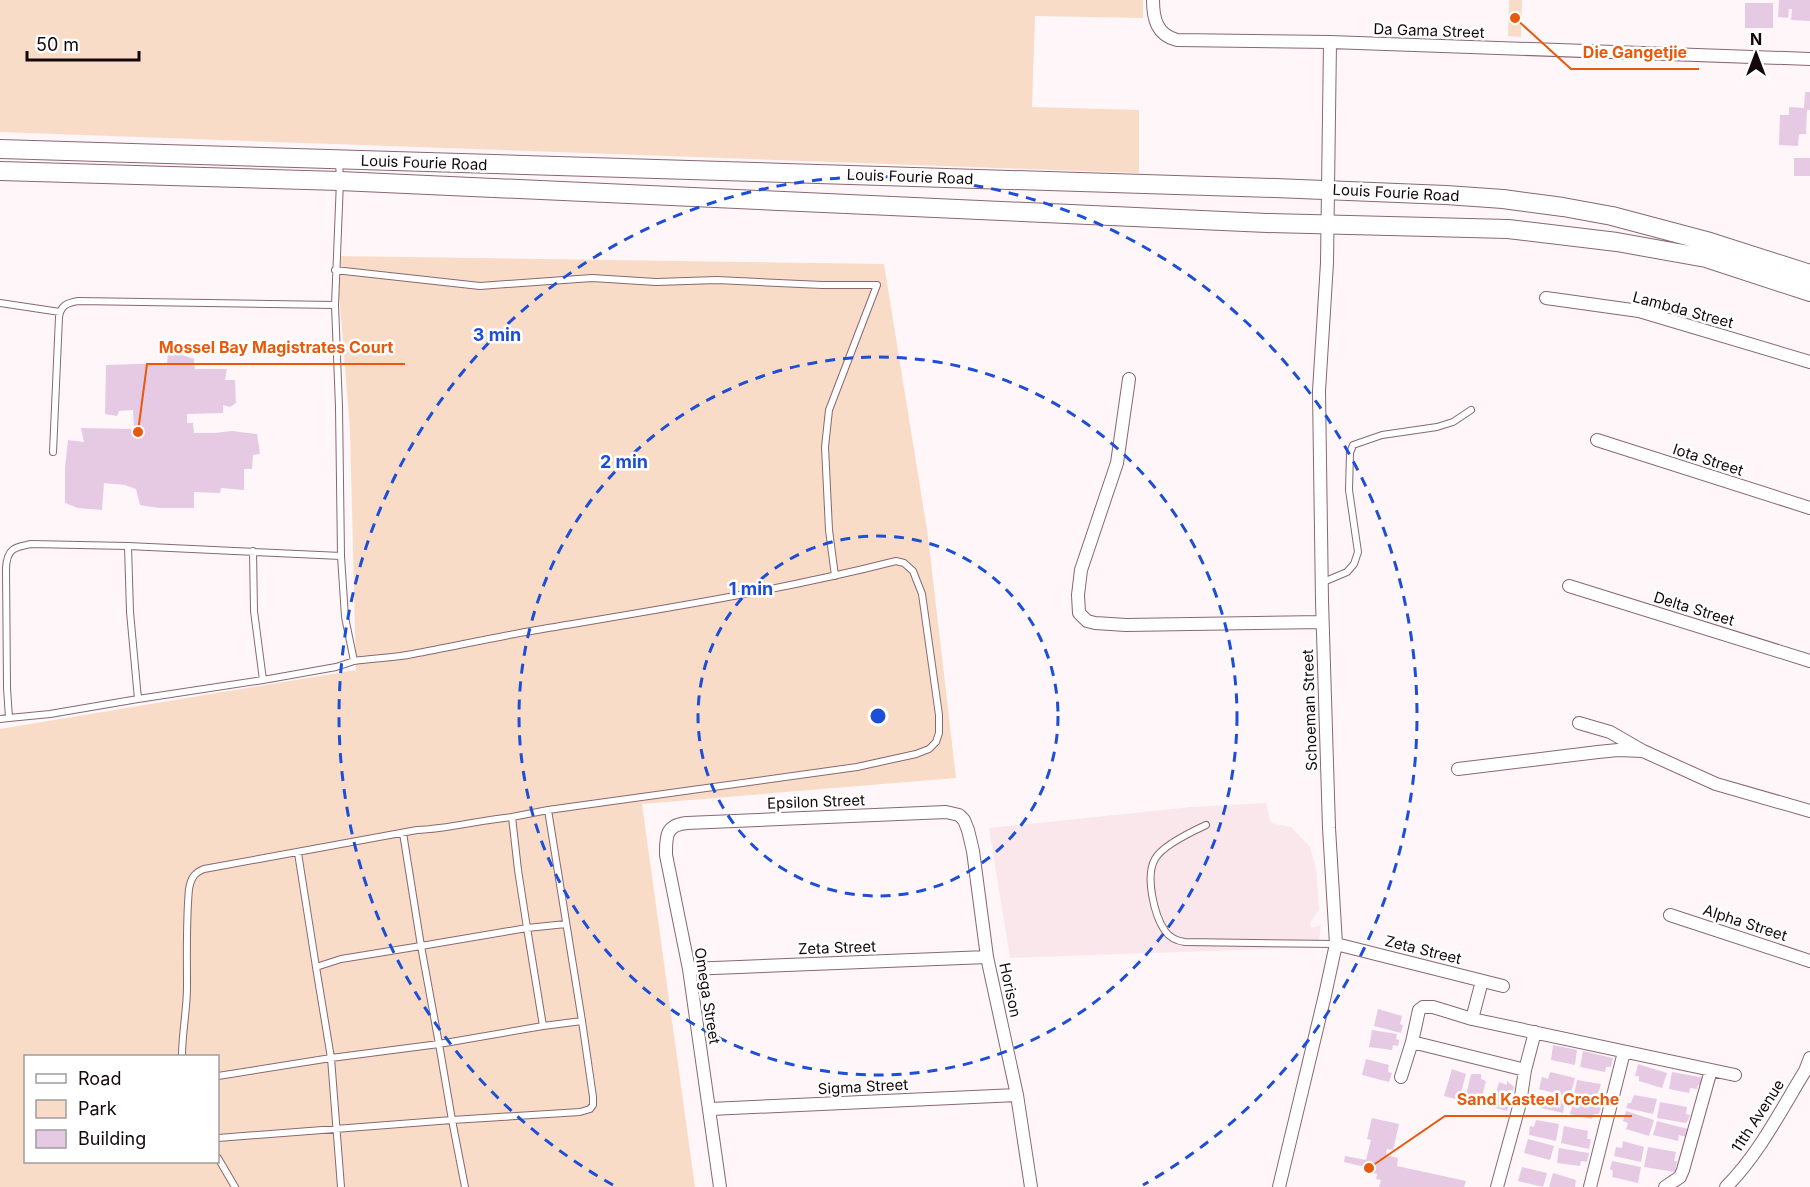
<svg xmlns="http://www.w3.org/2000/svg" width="1810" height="1187" viewBox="0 0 1810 1187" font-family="Inter,sans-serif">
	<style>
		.built { fill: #fae7ec }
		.green { fill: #f9dcc7; fill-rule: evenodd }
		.building { fill: #e6cae3 }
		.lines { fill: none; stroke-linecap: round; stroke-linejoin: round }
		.service-casing { stroke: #896771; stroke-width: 8 }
		.minor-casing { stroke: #896771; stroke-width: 14 }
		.secondary-casing { stroke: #896771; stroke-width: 20 }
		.service { stroke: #fff; stroke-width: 6 }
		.minor { stroke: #fff; stroke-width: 12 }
		.secondary { stroke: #fff; stroke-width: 18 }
		.ring { fill: none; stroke: #1d4ed8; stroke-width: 3; stroke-dasharray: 10 8 }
		.labels { text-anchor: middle; stroke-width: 5; stroke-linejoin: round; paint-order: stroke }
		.street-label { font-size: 15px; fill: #14080c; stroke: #fff }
		.centre { fill: #1d4ed8; stroke: #fff; stroke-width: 3 }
		.ring-label { font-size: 18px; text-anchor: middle; font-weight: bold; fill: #1d4ed8; stroke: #fff; stroke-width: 5; stroke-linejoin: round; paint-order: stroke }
		.leader { fill: none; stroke: #e8590c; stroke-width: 2 }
		.callout-dot { fill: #e8590c; stroke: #fff; stroke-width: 2 }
		.callout-label { font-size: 16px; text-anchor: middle; font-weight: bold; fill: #e8590c; stroke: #fff; stroke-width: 5; stroke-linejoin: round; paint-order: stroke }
	</style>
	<rect width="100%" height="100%" fill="#fef6f9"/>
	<path class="built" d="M1266,803L1271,823L1291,827L1310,847L1316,868L1319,910L1310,923L1311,928L1321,925L1318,947L1010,958L989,828L1192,807Z"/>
	<path class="green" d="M0,0H1143V18L1035,16L1032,107L1139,110V173L0,132Z
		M1509,0H1522L1521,37L1508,36Z
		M336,256L884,264L928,536L956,778L642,804L695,1187H0V729L356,670L350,430ZM26,1056H218V1162H26Z"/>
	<path class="building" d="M1779,0H1810V21L1791,20L1792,9H1789L1788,18L1778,17Z
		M1745,3H1773V28H1745Z
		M1805,92H1810V110H1807L1806,134H1799L1798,146L1779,145L1780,115H1789V107L1804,108Z
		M1794,158H1810V176H1794Z
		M168,354H179L194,359L195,369H227L225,380H235L236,403L230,407L223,405V413L187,414V423H193L194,433H214L232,431L257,434L260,454L253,455L252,469H244V490L221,488L220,493L194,492V508H158L140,505L136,489L125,485L104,483L102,510L78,508L65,503V468L68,440L84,442L81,428L134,429L133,410L119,411L117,416L105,414L106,365L167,363Z
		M1378,1009L1402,1016L1400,1024L1403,1025L1401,1033L1374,1026Z
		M1372,1030L1397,1034L1396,1039L1399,1040L1398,1046L1393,1045L1392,1050L1369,1047Z
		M1553,1045L1577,1050L1575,1065L1551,1060Z
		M1583,1051L1613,1058L1611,1067H1606L1605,1072L1580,1067Z
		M1366,1059L1389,1065L1388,1072L1392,1073L1389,1082L1362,1075Z
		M1638,1064L1667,1073L1662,1088L1639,1081V1076H1635Z
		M1452,1069L1466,1074L1459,1100L1444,1096Z
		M1550,1072L1575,1078L1570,1097L1539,1089L1542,1077L1548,1079Z
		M1672,1072L1705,1078L1703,1086L1698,1085L1697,1089L1690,1088L1689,1093L1669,1089Z
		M1471,1074H1481V1079L1486,1081L1480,1104L1465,1100Z
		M1577,1080L1601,1084L1599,1091L1603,1092V1101L1574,1095Z
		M1507,1081L1514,1087L1507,1111L1492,1107L1499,1082L1507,1085Z
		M1540,1094L1565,1100L1563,1113L1541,1108L1542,1103L1539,1102Z
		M1634,1095L1657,1099L1653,1114L1626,1108L1628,1103H1631Z
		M1574,1101L1601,1107L1599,1114H1594L1592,1119L1570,1114Z
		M1660,1102L1687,1107L1686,1114L1690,1115L1688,1120L1686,1123L1657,1118Z
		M1626,1111L1654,1120L1649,1136L1626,1129L1628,1123L1623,1121Z
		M1372,1118L1399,1124L1393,1150L1387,1149L1386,1155L1398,1158L1397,1166L1466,1181L1464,1187H1379L1381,1180L1376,1179L1377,1174L1368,1172L1369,1168L1344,1162L1345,1156L1366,1160L1371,1140L1367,1139Z
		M1536,1120L1559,1124L1556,1141L1529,1135L1530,1126L1534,1127Z
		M1657,1121L1688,1129L1686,1137L1679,1135L1678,1141L1653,1135Z
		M1564,1126L1588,1131L1587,1139H1591L1589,1149L1561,1143Z
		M1528,1139L1554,1146L1550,1160L1524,1153Z
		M1623,1141L1644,1147L1641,1162L1614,1156L1616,1147L1622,1148Z
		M1648,1147L1676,1152L1674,1161H1677L1675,1172L1644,1167Z
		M1559,1148L1589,1153L1587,1162L1581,1161L1580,1166L1557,1163Z
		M1612,1161L1641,1167L1638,1183L1612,1177L1613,1171L1610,1169Z
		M1522,1167L1547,1173L1543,1187L1518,1181Z
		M1553,1173L1576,1180L1575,1187H1549Z"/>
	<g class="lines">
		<defs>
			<path id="service" d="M335,270L480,286L592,278L656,282L717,280L822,285H877L829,410L825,447L829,530L835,576
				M0,303L60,312
				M335,305L339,407L341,556L345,617L354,661C374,658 393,658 413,654C450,647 487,639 525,632C649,611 774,592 896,561L904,563L913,571L922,594L939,715V733L936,742L929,749L916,754L857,767L548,810L512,817
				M53,452L59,317C61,305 67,303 78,301L335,305L340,181L339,161
				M128,546L31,544C14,547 7,549 6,568L7,688L9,718L50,714L138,699
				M253,551L254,611L263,680L138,699L130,612L128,546C199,550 270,552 341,556
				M1321,583L1347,572L1354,564L1358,552L1349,490L1350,453L1353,445L1382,435L1437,427L1453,422L1471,410
				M263,680L336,667L354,661
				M0,719L9,718
				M548,810L582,1021L543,1026L527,928L566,924
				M1206,825C1193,831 1162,846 1155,859C1145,876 1154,915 1165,931C1170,938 1177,941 1185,942L1336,944
				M298,853L316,967
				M182,1056C182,1033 187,1010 187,987C187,954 186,922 189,889C191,878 194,873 204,869L417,830C448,829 480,820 512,817L518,870L527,928L421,946L403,833
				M218,1076L331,1058L439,1044L421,946L341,959L316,967L331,1058L341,1187
				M218,1138L452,1120L439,1044L543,1026
				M218,1158L235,1187
				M465,1187L452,1120L580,1112L590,1109L593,1105V1097L582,1021"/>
			<path id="minor" d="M1153,0C1153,19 1157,35 1177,40L1330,42L1810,59
				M1546,298L1639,311L1810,362
				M1129,379L1117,463L1081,570L1078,595L1079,613L1087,621L1095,623L1126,625L1322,622
				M1597,440L1810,508
				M1569,586L1810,661
				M1579,723L1610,732L1643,751
				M1458,769L1598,752L1618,750L1643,751L1716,784L1810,811
				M1670,915L1810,961
				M1336,944L1503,986
				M689,969L987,957
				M1472,1019L1482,981
				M1525,1070L1412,1042L1419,1010L1423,1007H1433L1472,1019L1735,1075
				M1401,1077L1412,1042
				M710,1109L1017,1095
				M720,1187L689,969L666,855C666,837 665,825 687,823L946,812L959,815L964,820L968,830L973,851L987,957L1017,1095L1031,1187
				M1279,1187L1325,995L1336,944L1329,828L1322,601L1319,391L1327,263L1330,42
				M1497,1187L1520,1103L1525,1070L1535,1032
				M1590,1187L1624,1052
				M1665,1187L1680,1177L1683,1170L1711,1070
				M1726,1187C1759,1154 1781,1110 1805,1071L1810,1058"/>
			<path id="secondary" d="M0,149L1275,188L1446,195L1503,199L1563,207L1612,216L1710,242L1810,274
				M0,171L340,181L1267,223L1508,229L1617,242L1706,258L1810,292"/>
		</defs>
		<use href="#service" class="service-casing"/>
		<use href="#minor" class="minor-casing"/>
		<use href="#secondary" class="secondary-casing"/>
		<use href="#service" class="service"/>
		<use href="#minor" class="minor"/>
		<use href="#secondary" class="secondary"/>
	</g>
	<g class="ring">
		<circle cx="878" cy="716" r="180"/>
		<circle cx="878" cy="716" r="359"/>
		<path d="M613 1185A539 539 0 1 1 1143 1185"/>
	</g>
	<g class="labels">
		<g class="street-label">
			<text transform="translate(1429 31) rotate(2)" y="5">Da Gama Street</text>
			<text transform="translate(424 163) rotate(2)" y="5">Louis Fourie Road</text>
			<text transform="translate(910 177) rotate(2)" y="5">Louis Fourie Road</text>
			<text transform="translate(1396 193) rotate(3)" y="5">Louis Fourie Road</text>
			<text transform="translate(1683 310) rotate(15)" y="5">Lambda Street</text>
			<text transform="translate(1708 460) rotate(18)" y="5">Iota Street</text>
			<text transform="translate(1694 609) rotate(17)" y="5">Delta Street</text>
			<text transform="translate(1310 710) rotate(-92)" y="5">Schoeman Street</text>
			<text transform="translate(816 802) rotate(-2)" y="5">Epsilon Street</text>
			<text transform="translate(1745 923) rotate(18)" y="5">Alpha Street</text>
			<text transform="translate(837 948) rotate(-2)" y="5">Zeta Street</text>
			<text transform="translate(1423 950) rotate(14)" y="5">Zeta Street</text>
			<text transform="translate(1010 990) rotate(78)" y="5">Horison</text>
			<text transform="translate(707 996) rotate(81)" y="5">Omega Street</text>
			<text transform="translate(863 1087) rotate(-3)" y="5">Sigma Street</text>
			<text transform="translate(1758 1116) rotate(-57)" y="5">11th Avenue</text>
		</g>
	</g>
	<circle cx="878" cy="716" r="9" class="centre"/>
	<g class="ring-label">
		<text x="497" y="341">3 min</text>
		<text x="624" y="468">2 min</text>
		<text x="751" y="595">1 min</text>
	</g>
	<path class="leader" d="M1515 18L1571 69H1699M138 432L147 364H405M1369 1168L1445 1116H1632"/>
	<g class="callout-dot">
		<circle cx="1515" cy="18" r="6"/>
		<circle cx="138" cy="432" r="6"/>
		<circle cx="1369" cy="1168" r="6"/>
	</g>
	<g class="callout-label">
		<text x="1635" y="58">Die Gangetjie</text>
		<text x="276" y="353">Mossel Bay Magistrates Court</text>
		<text x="1538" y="1105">Sand Kasteel Creche</text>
	</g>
	<rect x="24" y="1055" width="195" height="108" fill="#ffffff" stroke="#a19c9e" stroke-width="1.5"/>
	<rect x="36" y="1074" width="30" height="9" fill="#ffffff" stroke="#a19c9e" stroke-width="1.5"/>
	<text x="78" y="1085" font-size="18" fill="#14080c">Road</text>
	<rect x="36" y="1100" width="30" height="18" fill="#f9dcc7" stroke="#a19c9e" stroke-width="1.5"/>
	<text x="78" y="1115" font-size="18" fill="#14080c">Park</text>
	<rect x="36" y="1130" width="30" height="18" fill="#e6cae3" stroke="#a19c9e" stroke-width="1.5"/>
	<text x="78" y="1145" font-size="18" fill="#14080c">Building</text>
	<g transform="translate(1756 54)" stroke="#ffffff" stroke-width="4.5" paint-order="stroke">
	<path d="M0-4.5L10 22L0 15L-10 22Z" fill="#14080c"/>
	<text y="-9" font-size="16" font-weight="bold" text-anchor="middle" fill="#14080c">N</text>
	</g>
	<path d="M27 51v9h112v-9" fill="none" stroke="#14080c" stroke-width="3"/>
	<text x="36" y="51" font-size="18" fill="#14080c" stroke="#ffffff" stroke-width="4.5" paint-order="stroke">50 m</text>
</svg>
